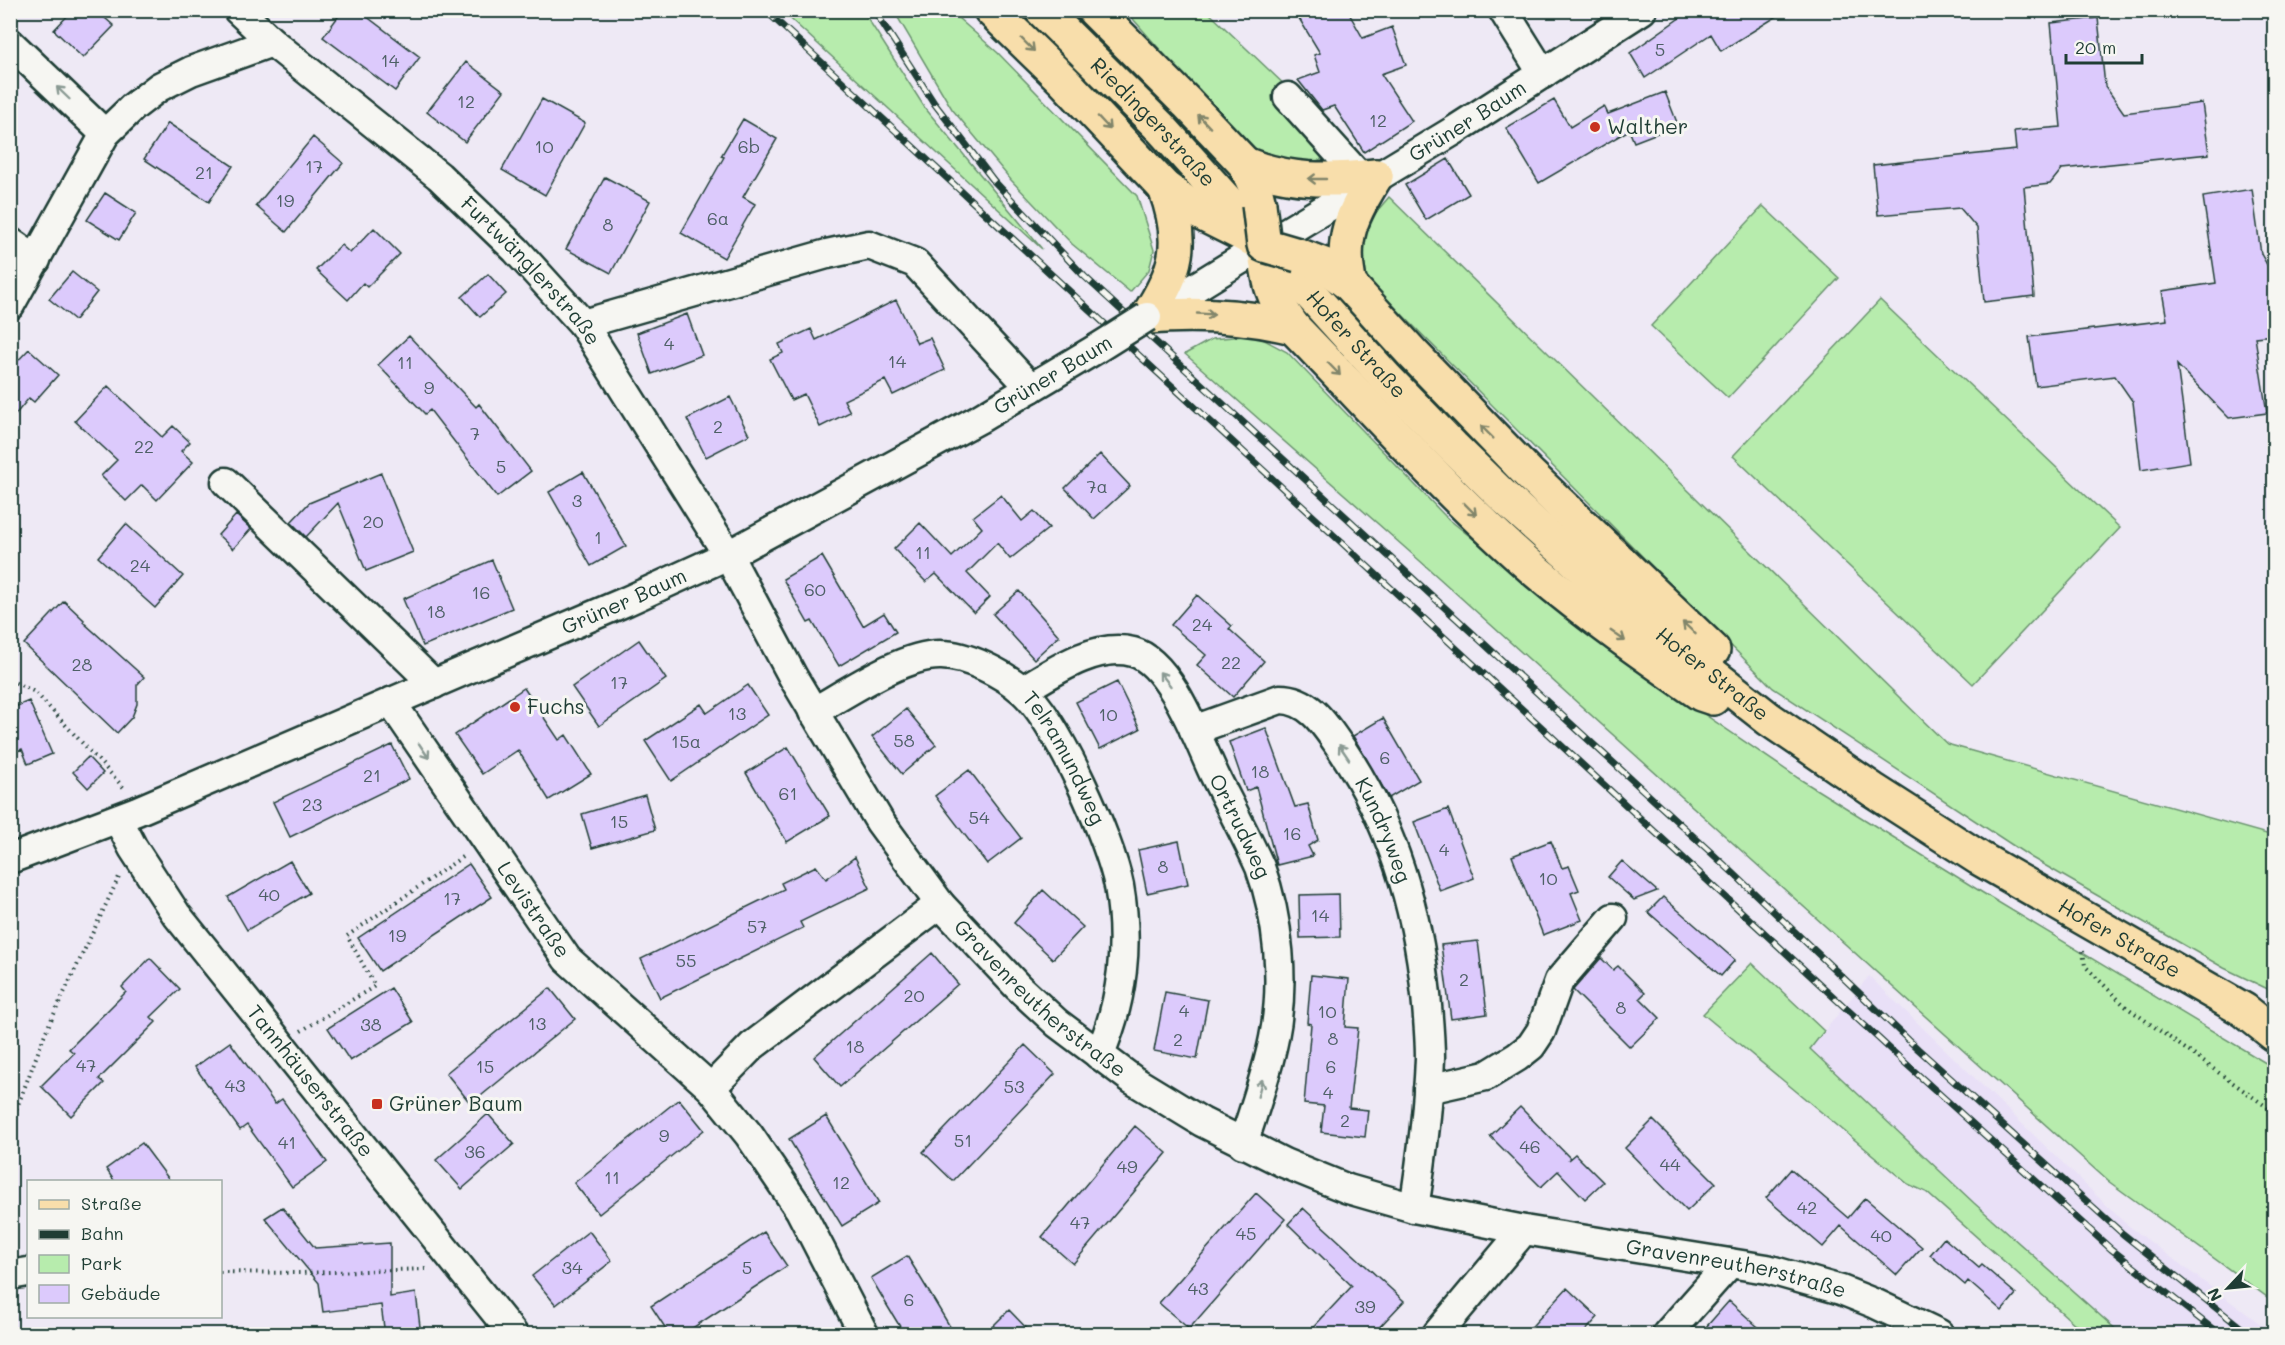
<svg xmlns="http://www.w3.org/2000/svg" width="2285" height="1345" viewBox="0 0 2285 1345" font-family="Mali,sans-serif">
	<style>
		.built { fill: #e9e0f7 }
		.green { fill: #b7ecad; stroke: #6b9470; stroke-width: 1.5 }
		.building { fill: #dccafc; stroke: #1f3d34; stroke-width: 1.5 }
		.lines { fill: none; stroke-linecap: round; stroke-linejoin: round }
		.minor-casing { stroke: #1f3d34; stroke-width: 33 }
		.major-casing { stroke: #1f3d34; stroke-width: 38 }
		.path { stroke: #1f3d34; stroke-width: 4; stroke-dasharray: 1.5 4.5; stroke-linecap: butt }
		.minor { stroke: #f6f6f2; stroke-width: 28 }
		.major { stroke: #f8deab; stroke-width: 33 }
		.rail-casing { stroke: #1f3d34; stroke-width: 7 }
		.rail { stroke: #f6f6f2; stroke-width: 4.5; stroke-dasharray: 14; stroke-linecap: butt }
		.minor-bridge-casing { stroke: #1f3d34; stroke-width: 33; stroke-linecap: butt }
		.major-bridge-casing { stroke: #1f3d34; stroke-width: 38; stroke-linecap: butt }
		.minor-bridge { stroke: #f6f6f2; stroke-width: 28 }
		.major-bridge { stroke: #f8deab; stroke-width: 33 }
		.oneway { stroke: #81856a }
		.oneway2 { stroke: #8a9a93 }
		.poi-dot { fill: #c8321e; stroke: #f6f6f2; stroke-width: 2 }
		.labels { text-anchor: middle; stroke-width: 6; stroke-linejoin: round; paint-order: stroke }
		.number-label { font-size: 18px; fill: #4e6066 }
		.street-label { font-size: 21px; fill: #1f3d34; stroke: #f6f6f2 }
		.poi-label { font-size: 21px; fill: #1f3d34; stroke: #f6f6f2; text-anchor: start }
	</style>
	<rect width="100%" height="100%" fill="#eee9f5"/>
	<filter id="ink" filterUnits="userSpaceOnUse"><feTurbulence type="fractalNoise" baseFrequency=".0167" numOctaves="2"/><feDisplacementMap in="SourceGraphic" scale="12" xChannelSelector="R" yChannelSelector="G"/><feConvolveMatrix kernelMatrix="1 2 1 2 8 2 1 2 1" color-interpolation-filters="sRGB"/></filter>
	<g filter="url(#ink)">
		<path class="built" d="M1869,976L2125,1223L2274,1334H2121L1974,1203L1810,1049Z"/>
		<path class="green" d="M782,11H863L925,108L1042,249Z
			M894,11H950L998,53L1137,196L1154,250L1149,270L1130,292L1072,244L1011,180L952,109Z
			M1126,11H1207L1291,91L1333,155L1305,165L1250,152Z
			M1389,197L1947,744L2274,836V992L2224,968L2032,858L1773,688L1364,276C1352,234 1363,228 1389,197Z
			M1763,206L1839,278L1728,398L1651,326Z
			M1880,300L2120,528L1973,684L1733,456Z
			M1255,335L1287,352L1446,517L1613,652L1798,778L1983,893L2274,1068V1302L2108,1181L1419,560L1185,354L1212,339Z
			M1752,963L1824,1031L1810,1049L1974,1203L2121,1334H2086L1926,1192L1908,1184L1703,1014Z"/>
		<path class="building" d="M73,10H96L114,26L83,58L54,30Z
			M343,10H358L420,57L395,91L323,37Z
			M1294,10H1347L1363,38L1392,27L1406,65L1381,74L1412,121L1364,152L1334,106L1322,110L1298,80L1320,72L1314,55L1320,53Z
			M1691,10H1787L1721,51L1711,34L1645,78L1630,53Z
			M2098,18L2105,86L2124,113L2202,103L2209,154L2062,169L2050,184L2024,187L2034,296L1984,302L1977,228L1960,208L1878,215L1873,165L2016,150L2014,131L2061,127L2051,23Z
			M466,62L504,91L465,142L427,112Z
			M1665,92L1678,125L1634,142L1629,130L1539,183L1506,128L1554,100L1570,127L1604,106L1608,114Z
			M542,99L585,123L545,195L502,170Z
			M743,119L777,139L743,197L755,204L724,258L681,233L724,157L721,156Z
			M168,123L233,166L209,202L144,159Z
			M313,137L343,163L286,232L256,206Z
			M1448,159L1469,194L1426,220L1405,185Z
			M605,177L650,201L611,273L566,249Z
			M2252,189L2261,254L2274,277V335L2255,337L2267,413L2229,418L2177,365L2190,462L2141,470L2133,402L2115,376L2036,386L2029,337L2167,320L2162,291L2216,283L2203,197Z
			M105,193L136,213L119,240L87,220Z
			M374,228L400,254L367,287L363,283L348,300L316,270L341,245L350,253Z
			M72,272L97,292L75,320L49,299Z
			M488,274L506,294L480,317L462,297Z
			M896,300L917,343L930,338L945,370L893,395L885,380L844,400L850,412L820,427L804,394L791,400L770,359L783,353L779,344L811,329L816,340Z
			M687,314L702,355L652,374L637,333Z
			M409,336L476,407L479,404L531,471L497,497L430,410L425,414L378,365Z
			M29,349L58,375L34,402L29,398L10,421V369Z
			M108,386L162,437L173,426L190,442L181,451L193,462L157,500L142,485L126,501L101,476L117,460L75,421Z
			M730,397L749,435L706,457L687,419Z
			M1100,454L1130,486L1094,519L1065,488Z
			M583,472L626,546L591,566L549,492Z
			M381,473L413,552L366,571L338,503L306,537L291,522L309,503Z
			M1001,495L1022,521L1034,511L1049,528L1010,559L997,543L967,573L990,597L974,613L936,574L926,582L894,549L920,523L952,557L982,528L973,517Z
			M236,515L251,529L233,549L218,535Z
			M126,524L183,576L155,608L98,557Z
			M822,556L863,626L884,613L896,632L839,666L812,621L808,623L783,579Z
			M492,560L512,608L423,646L403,599Z
			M1019,591L1059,636L1034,659L993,614Z
			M1197,595L1232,626L1229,629L1264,661L1233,697L1197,665L1206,655L1171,625Z
			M64,601L84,620L83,622L144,677L137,685V704L132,717L117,733L24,644Z
			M639,640L666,679L599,726L572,687Z
			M1117,682L1140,729L1100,749L1076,702Z
			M748,685L768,715L671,781L645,741L701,704L707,713Z
			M524,688L559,740L566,735L591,774L549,800L518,750L482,774L455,735Z
			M29,701L52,754L28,764L22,749L10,754V709Z
			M906,709L936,745L902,774L872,737Z
			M1383,718L1419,780L1389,798L1353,736Z
			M1266,728L1295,807L1308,804L1318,840L1308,846L1313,856L1277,865L1256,787L1246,791L1229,742Z
			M392,745L409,779L290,837L273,802Z
			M788,747L830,816L787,842L746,773Z
			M88,757L103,773L88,788L73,772Z
			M969,770L1021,838L987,864L935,796Z
			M645,795L655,830L592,848L582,814Z
			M1448,809L1474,878L1440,891L1414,822Z
			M1179,841L1188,884L1147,893L1138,850Z
			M1551,841L1562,868L1569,866L1579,890L1571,893L1582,920L1543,935L1512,856Z
			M855,857L870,888L800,922L803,928L660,998L641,959L784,889L781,883L816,866L826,879Z
			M290,861L309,893L247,930L228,897Z
			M1622,861L1657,891L1634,900L1608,877Z
			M469,864L492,897L380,971L358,938Z
			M1043,890L1083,927L1053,959L1014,923Z
			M1339,894L1340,937L1300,938L1299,895Z
			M1663,897L1735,960L1721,976L1648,912Z
			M1478,941L1487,1014L1451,1019L1441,945Z
			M932,953L958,984L840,1087L814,1057Z
			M150,958L180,989L151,1017L156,1022L99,1079L104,1083L71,1116L41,1086L74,1053L69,1049L126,992L122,987Z
			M1601,958L1613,970L1618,966L1645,993L1640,998L1660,1018L1630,1047L1573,990Z
			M1311,975L1349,979L1345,1027L1358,1028L1349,1108L1368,1110L1365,1137L1321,1132L1324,1106L1304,1104L1311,1024L1307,1023Z
			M391,988L413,1022L350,1061L328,1028Z
			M550,988L575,1019L471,1104L446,1073Z
			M1165,992L1208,1000L1197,1059L1154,1051Z
			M230,1042L275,1104L282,1099L327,1162L292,1187L247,1125L240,1130L195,1067Z
			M1025,1045L1055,1074L953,1181L923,1152Z
			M679,1099L704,1130L599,1214L574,1183Z
			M1520,1107L1570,1158L1568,1160L1575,1154L1603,1182L1585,1199L1558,1171L1541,1187L1490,1136Z
			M488,1114L514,1144L462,1189L436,1160Z
			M826,1116L879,1203L842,1226L789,1139Z
			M1653,1120L1716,1183L1687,1211L1625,1148Z
			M1135,1126L1167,1153L1073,1264L1042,1237Z
			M142,1143L171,1182H115L106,1169Z
			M1791,1169L1848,1218L1865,1198L1922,1247L1897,1275L1841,1226L1823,1247L1766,1198Z
			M1256,1193L1285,1219L1189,1329L1159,1303Z
			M282,1207L315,1248L390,1243V1297L416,1293L421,1335H385L381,1305L323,1312L319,1283L265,1218Z
			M1303,1208L1404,1301L1372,1335H1306L1352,1286L1288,1224Z
			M589,1231L612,1261L556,1305L532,1276Z
			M764,1232L787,1266L682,1335H670L651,1306Z
			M1944,1238L1979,1268L1982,1265L2016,1294L2002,1311L1968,1281L1965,1285L1930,1255Z
			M907,1256L920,1277L955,1335H905L888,1307L871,1278Z
			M1567,1288L1598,1317L1582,1335H1524Z
			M1729,1301L1767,1335H1699Z
			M1009,1310L1033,1335H984Z"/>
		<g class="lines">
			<defs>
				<g id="minor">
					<path id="s1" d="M238,10L272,42L439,176L516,250L583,324L728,555L793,677L880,822L940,904L1018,987L1057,1023L1133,1080L1202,1122L1284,1163L1348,1189L1414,1208L1524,1230L1767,1269L1841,1290L1876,1304L1939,1334"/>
					<path d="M1503,10L1543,74"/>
					<path d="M10,43L105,134"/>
					<path d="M1288,97L1361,178"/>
					<path id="s2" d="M1285,233L1455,130L1642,10"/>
					<path d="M10,242L36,260"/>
					<path d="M10,305L105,134L133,107L159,87L191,71L272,42"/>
					<path d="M1147,317L1264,245"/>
					<path d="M583,324L827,254L869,245L915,263L1031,388"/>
					<path d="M226,482L434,684"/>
					<path id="s3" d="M1023,690C1053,672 1096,642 1133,652C1171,662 1199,743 1215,776C1230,806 1246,836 1260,867C1279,919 1285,983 1274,1038C1267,1074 1254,1109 1243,1144"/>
					<path id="s4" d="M391,702L567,959L711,1088L749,1135L800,1210L864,1334"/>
					<path id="s5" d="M813,712C847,693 903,654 941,655C967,655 1004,674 1023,691C1058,722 1110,840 1119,886C1129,943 1123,1002 1099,1055"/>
					<path id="s6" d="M1194,730L1280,699C1311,699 1327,728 1343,751C1392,824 1417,908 1426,995C1428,1016 1430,1037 1430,1058C1428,1109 1422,1158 1414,1208"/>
					<path id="s7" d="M118,819L133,848L176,914L513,1334"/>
					<path id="s8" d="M10,859L137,811L627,601L728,555L979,419L1096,349"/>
					<path d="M711,1088L752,1046L940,904"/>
					<path d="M1428,1089L1486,1076L1517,1057L1531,1046L1541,1031L1559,981L1613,918"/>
					<path d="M10,1275L28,1272"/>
					<path d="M1437,1334L1524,1230"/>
					<path d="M1667,1334L1730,1263"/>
				</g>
				<g id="major">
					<path d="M991,10L1064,81L1165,188L1200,213L1264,245C1269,283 1271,296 1293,327C1373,409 1450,497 1537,572C1589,616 1645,655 1701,694L1713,698"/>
					<path id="s9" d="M1042,10L1161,128L1387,379L1453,447L1505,498L1629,609L1769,719L1873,790L1979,858L2244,1010L2274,1034"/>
					<path d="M1094,10L1187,103L1245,164L1254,184L1259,204"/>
					<path d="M1245,164C1289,182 1329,181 1376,176"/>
					<path d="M1298,255L1324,265L1350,285L1413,354L1529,474L1713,650"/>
					<path d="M1350,285C1339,238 1352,215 1376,176"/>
					<path d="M1147,317C1198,313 1244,315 1293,327"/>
					<path d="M1147,317C1178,270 1185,242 1165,188"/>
				</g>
			</defs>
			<use href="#minor" class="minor-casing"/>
			<use href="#major" class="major-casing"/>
			<path class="path" d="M10,680L35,692L125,789
				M2083,951L2085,966L2125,1006L2274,1112
				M301,1031L375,986L347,936L465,855
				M2268,1107L2274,1144
				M10,1126L46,1031L119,877
				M220,1272L300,1273L427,1269"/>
			<use href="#minor" class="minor"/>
			<use href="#major" class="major"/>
			<defs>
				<path id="rail" d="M765,10L1903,1061L2111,1249L2219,1334
					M874,10L934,103L994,181L1084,276L1730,870L1918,1049L2123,1234L2249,1334"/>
			</defs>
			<use href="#rail" class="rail-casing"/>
			<use href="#rail" class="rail"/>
			<defs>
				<path id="minor-bridge" d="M1096,349L1147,317"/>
				<path id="major-bridge" d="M1259,204L1264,245L1298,255"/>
			</defs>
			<use href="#minor-bridge" class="minor-bridge-casing"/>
			<use href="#major-bridge" class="major-bridge-casing"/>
			<use href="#minor-bridge" class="minor-bridge"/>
			<use href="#major-bridge" class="major-bridge"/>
		</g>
		<defs><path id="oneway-shaft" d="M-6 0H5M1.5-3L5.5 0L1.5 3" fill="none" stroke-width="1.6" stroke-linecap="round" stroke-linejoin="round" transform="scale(1.5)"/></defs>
		<g class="oneway">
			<use href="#oneway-shaft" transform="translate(1028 45) rotate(45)"/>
			<use href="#oneway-shaft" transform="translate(1204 121) rotate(-133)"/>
			<use href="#oneway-shaft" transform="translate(1104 123) rotate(47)"/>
			<use href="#oneway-shaft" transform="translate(1317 179) rotate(-180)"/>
			<use href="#oneway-shaft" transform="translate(1206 314) rotate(3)"/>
			<use href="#oneway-shaft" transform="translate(1334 369) rotate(46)"/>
			<use href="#oneway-shaft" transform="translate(1487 432) rotate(-135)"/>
			<use href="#oneway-shaft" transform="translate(1470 509) rotate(45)"/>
			<use href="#oneway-shaft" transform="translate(1689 628) rotate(-137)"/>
			<use href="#oneway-shaft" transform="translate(1618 636) rotate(35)"/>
		</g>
		<g class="oneway2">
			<use href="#oneway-shaft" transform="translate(63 93) rotate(-136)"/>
			<use href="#oneway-shaft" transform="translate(1165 679) rotate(-128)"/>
			<use href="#oneway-shaft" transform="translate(424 751) rotate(56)"/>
			<use href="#oneway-shaft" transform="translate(1344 752) rotate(-124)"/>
			<use href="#oneway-shaft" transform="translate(1260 1088) rotate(-75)"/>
		</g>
	</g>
	<g class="poi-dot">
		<circle cx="1595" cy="127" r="6"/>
		<circle cx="515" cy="707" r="6"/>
		<rect x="371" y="1098" width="12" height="12" rx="3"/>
	</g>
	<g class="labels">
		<g class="number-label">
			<text x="1660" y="56">5</text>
			<text x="390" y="67">14</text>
			<text x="466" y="108">12</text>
			<text x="1378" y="127">12</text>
			<text x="544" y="153">10</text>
			<text x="749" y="153">6b</text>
			<text x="314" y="173">17</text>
			<text x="204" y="179">21</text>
			<text x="285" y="207">19</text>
			<text x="718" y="225">6a</text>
			<text x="608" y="231">8</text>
			<text x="669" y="350">4</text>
			<text x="897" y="368">14</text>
			<text x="405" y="369">11</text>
			<text x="429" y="394">9</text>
			<text x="718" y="433">2</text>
			<text x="475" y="440">7</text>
			<text x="144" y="453">22</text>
			<text x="501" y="473">5</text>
			<text x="1097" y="493">7a</text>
			<text x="577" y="507">3</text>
			<text x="373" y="528">20</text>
			<text x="598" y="544">1</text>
			<text x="923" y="559">11</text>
			<text x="140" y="572">24</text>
			<text x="815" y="596">60</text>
			<text x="481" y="599">16</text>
			<text x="436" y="618">18</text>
			<text x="1202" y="631">24</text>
			<text x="1231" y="669">22</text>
			<text x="82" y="671">28</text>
			<text x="619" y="689">17</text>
			<text x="737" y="720">13</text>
			<text x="1108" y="721">10</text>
			<text x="904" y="747">58</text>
			<text x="686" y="748">15a</text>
			<text x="1385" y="764">6</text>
			<text x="1260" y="778">18</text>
			<text x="372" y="782">21</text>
			<text x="788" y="800">61</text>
			<text x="312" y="811">23</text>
			<text x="979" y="824">54</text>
			<text x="619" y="828">15</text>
			<text x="1292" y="840">16</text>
			<text x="1444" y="856">4</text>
			<text x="1163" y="873">8</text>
			<text x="1548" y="885">10</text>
			<text x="269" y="901">40</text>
			<text x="452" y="905">17</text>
			<text x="1320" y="922">14</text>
			<text x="757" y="933">57</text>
			<text x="397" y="942">19</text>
			<text x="686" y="967">55</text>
			<text x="1464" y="986">2</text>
			<text x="914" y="1002">20</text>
			<text x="1621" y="1014">8</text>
			<text x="1184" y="1017">4</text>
			<text x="1327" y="1018">10</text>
			<text x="537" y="1030">13</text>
			<text x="371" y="1031">38</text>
			<text x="1333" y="1045">8</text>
			<text x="1178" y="1046">2</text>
			<text x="855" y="1053">18</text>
			<text x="86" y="1072">47</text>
			<text x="485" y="1073">15</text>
			<text x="1331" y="1073">6</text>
			<text x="235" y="1092">43</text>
			<text x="1014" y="1093">53</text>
			<text x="1328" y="1099">4</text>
			<text x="1345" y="1127">2</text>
			<text x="664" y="1142">9</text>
			<text x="963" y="1147">51</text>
			<text x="287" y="1149">41</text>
			<text x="1530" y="1153">46</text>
			<text x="475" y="1158">36</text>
			<text x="1670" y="1171">44</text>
			<text x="1127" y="1173">49</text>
			<text x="612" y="1184">11</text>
			<text x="841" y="1189">12</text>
			<text x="1807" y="1214">42</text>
			<text x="1080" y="1229">47</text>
			<text x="1246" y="1240">45</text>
			<text x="1881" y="1242">40</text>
			<text x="572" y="1274">34</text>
			<text x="747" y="1274">5</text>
			<text x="1198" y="1295">43</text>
			<text x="909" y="1306">6</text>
			<text x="1365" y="1313">39</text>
		</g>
		<g class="street-label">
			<text dy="7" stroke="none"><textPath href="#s2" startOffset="214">Grüner Baum</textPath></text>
			<text dy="7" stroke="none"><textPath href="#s9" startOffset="158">Riedingerstraße</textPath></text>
			<text dy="7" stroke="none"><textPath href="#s1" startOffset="393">Furtwänglerstraße</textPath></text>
			<text dy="7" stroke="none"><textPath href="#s9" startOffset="459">Hofer Straße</textPath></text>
			<text transform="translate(1053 375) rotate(-31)" y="7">Grüner Baum</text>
			<text dy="7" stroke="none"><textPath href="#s8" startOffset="666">Grüner Baum</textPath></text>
			<text dy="7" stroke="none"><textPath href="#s9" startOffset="945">Hofer Straße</textPath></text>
			<text dy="7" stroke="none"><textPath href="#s5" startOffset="312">Telramundweg</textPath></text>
			<text dy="7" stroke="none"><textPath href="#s3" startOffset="328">Ortrudweg</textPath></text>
			<text dy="7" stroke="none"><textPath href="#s6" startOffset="266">Kundryweg</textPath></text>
			<text dy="7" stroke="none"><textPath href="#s4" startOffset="252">Levistraße</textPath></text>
			<text dy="7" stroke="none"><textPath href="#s9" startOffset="1431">Hofer Straße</textPath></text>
			<text dy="7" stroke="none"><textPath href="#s1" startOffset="1287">Gravenreutherstraße</textPath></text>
			<text dy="7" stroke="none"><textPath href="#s7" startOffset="326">Tannhäuserstraße</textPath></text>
			<text dy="7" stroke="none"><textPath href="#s1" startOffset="2049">Gravenreutherstraße</textPath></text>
		</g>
		<g class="poi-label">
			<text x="1607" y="134">Walther</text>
			<text x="527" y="714">Fuchs</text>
			<text x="389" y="1111">Grüner Baum</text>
		</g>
	</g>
	<rect width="2285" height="1345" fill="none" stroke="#f6f6f2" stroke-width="36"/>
	<rect x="18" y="18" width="2249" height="1309" fill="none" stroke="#1f3d34" stroke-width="2" filter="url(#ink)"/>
	<rect x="27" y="1180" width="195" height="138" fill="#f6f6f2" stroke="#a0aca6" stroke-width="1.5"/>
	<rect x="39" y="1200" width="30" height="9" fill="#f8deab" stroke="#a0aca6" stroke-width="1.5"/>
	<text x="81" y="1210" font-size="18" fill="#1f3d34">Straße</text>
	<rect x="39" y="1230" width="30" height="9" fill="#1f3d34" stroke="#a0aca6" stroke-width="1.5"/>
	<text x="81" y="1240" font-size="18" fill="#1f3d34">Bahn</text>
	<rect x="39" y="1255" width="30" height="18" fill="#b7ecad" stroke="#a0aca6" stroke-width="1.5"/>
	<text x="81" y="1270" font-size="18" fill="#1f3d34">Park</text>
	<rect x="39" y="1285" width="30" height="18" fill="#dccafc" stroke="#a0aca6" stroke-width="1.5"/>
	<text x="81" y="1300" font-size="18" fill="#1f3d34">Gebäude</text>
	<g transform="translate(2228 1288) rotate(244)" stroke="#f6f6f2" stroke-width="4.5" paint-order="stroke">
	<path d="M0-4.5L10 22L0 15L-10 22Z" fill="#1f3d34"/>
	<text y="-9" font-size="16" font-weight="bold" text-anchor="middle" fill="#1f3d34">N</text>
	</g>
	<path d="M2066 54v9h76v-9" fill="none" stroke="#1f3d34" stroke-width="3"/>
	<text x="2075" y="54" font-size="18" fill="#1f3d34" stroke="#f6f6f2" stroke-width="4.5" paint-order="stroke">20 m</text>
</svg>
